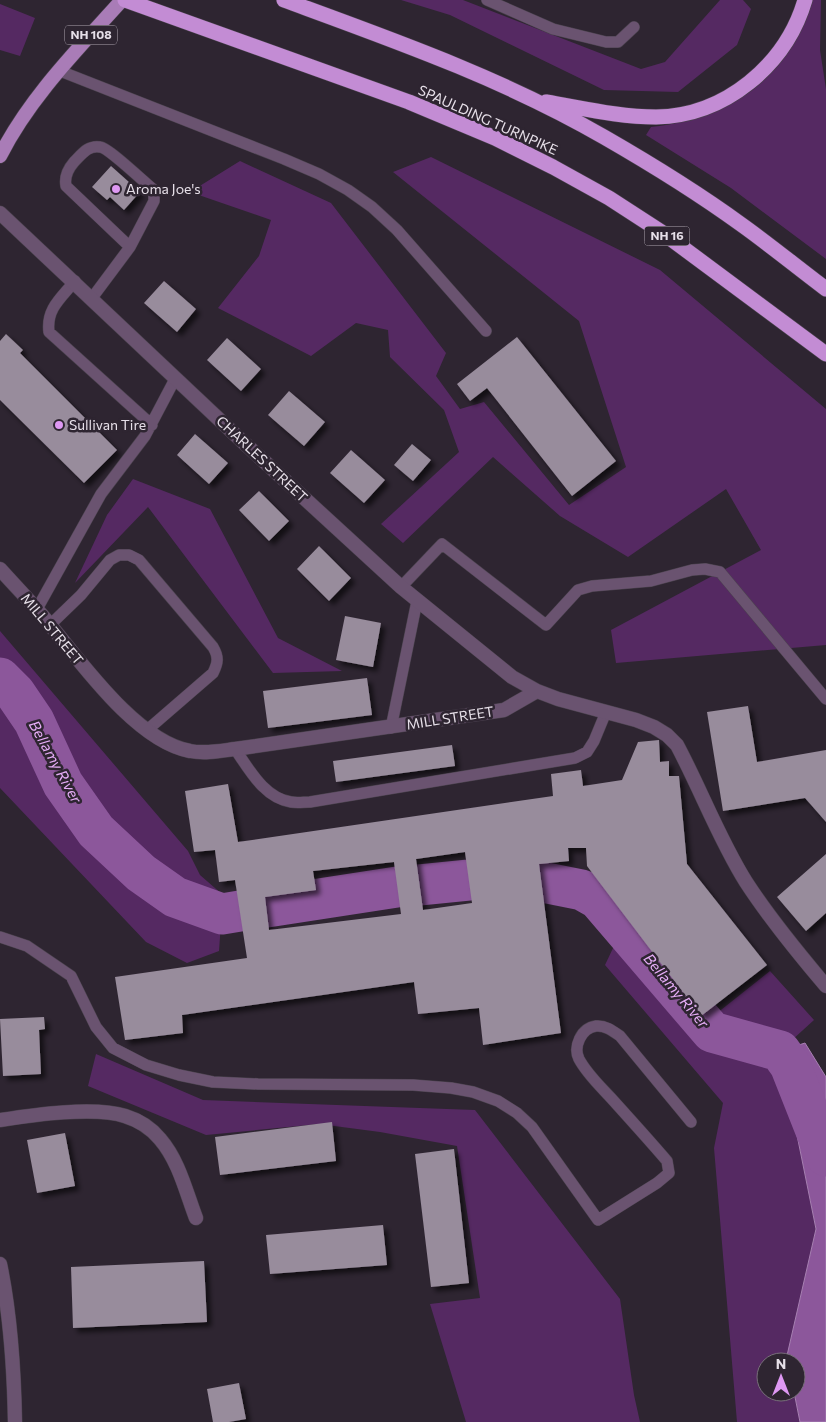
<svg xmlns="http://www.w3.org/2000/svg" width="826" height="1422" viewBox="0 0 826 1422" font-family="Commissioner,sans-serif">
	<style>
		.green { fill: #552962 }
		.water { fill: #8c579b; stroke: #a780b2 }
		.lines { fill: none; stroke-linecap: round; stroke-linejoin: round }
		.river { stroke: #8c579b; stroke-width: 41 }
		.building { fill: #988c9c; fill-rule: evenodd; filter: url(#shadow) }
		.service-casing { stroke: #4b434e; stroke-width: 12 }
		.minor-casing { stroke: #4b434e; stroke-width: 15 }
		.tertiary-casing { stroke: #4b434e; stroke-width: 15 }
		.primary-casing { stroke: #4b434e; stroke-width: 15 }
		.motorway-casing { stroke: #4b434e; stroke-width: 16 }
		.service { stroke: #6a5370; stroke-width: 11 }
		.minor { stroke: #6a5370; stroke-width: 14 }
		.tertiary { stroke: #6a5370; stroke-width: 14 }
		.primary { stroke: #a97cb7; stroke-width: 14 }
		.motorway { stroke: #c38cd4; stroke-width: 15 }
		.poi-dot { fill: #de98f3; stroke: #2e2531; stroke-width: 2 }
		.labels { text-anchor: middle; stroke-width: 5; stroke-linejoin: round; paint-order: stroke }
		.shield { fill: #2e2531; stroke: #afa7b1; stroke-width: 1 }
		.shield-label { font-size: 12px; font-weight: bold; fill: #e6dfe8 }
		.street-label { font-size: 14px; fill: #e6dfe8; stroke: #2e2531 }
		.poi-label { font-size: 14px; fill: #e6dfe8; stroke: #2e2531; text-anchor: start }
		.water-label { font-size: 15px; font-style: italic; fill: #e6adf7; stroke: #2e2531 }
	</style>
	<defs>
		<filter id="shadow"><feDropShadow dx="4.5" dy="4.5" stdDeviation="2.5" flood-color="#0009"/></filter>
	</defs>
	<rect width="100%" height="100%" fill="#2e2531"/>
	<path class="green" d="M401,0H463L641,69L665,62L720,0H743L751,9L737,45L678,92L604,90L450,15Z
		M813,0H821L820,50L826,89V259L731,188L646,135L651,127C731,118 789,78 813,0Z
		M0,4L35,18L20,56L0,50Z
		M431,157L660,270L826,409V645L616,663L611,630L761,550L726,489L628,557L560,516L493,457L403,543L381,524L459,452L444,410L390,357L388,330L356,323L311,356L218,308L259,256L271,220L190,192L240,161L331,203L446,353L436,376L460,409L484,402L569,505L626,467L579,321L393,172Z
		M133,479L210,509L278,638L342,671L273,673L148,507L75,583L107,515Z
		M0,631L188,851L200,875L223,895L219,951L187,963L146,942L0,788Z
		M624,925L702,1025L770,971L814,1020L780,1051L816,1229L787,1362H766V1392H794L800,1422H737L714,1148L723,1103L605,965Z
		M96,1054L203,1100L475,1110L620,1299L634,1395L640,1422H466L430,1304L480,1298L457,1146L380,1132L319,1124L206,1135L88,1086Z"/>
	<path class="water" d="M805,1043L826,1077V1422H800L794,1392H796V1362H787L786,1360L816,1229L780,1051Z"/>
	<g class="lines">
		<path class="river" d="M0,678L15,693L34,721L63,784L96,831L141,873L175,897L222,914L240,911
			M542,882L582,890L598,899L712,1032L780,1051L790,1065L826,1156
			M419,885L469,880
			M267,907L397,887"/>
	</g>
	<path class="building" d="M111,166L140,192L124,210L110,197L107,200L92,187Z
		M164,281L196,309L177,332L144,303Z
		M6,334L23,350L20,353L117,450L84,483L0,400V341Z
		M517,337L616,461L572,496L487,388L470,401L457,384Z
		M227,338L261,369L241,391L207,360Z
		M289,391L325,422L304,446L268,415Z
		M195,434L228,463L209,484L177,455Z
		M412,444L431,460L413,481L394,465Z
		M351,450L385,480L364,503L330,473Z
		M259,491L289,521L269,541L239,510Z
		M319,546L351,578L329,601L297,569Z
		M345,616L381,623L373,667L336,660Z
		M367,678L372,715L268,728L263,691Z
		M748,706L757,762L826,750V822L805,798L723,811L707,712Z
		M659,740L660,762L669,761V776H679L687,864L767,965L701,1016L587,866L586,848H568L569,861L539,864L561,1033L483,1045L479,1008L418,1014L414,982L182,1015L183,1033L125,1040L115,977L247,958L235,880L219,882L215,850L194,852L185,791L228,784L238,842L553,796L551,774L581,770L583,786L622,780L638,742ZM465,852L472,903L423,910L416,859ZM394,862L401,914L269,930L265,897L316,890L313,871Z
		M452,745L455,766L336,782L333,761Z
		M826,854V913L806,931L777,897Z
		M44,1017L45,1029L39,1030L41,1074L3,1076L0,1019Z
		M332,1122L336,1161L220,1175L215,1137Z
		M65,1133L75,1186L37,1193L27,1140Z
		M454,1149L469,1283L431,1287L415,1154Z
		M383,1225L387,1265L270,1274L266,1235Z
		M204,1261L207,1322L73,1328L71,1267Z
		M239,1383L246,1419L229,1422H213L207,1389Z"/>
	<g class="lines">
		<defs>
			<path id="service" d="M487,0L553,29L606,42H618L634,27
				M60,71L284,159L319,174L348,190L372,207L397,230L486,331
				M75,281C61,298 46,309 49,332L152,425
				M92,298L130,247L66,186C64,176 68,169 74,162C82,154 88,145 100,147C109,148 145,183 154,190V201L130,247
				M401,587L442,544L546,625L578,590L592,586L651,581L692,570L705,569L720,572L826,699
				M37,609L101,494L145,436L175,379
				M50,625L81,595L110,560L119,555H129L139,560L213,647C219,657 218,663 213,673L146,731
				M391,728L417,601
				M235,749C249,769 264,798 291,802C297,803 304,802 310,802L575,758L587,752L594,741L606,712
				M0,937L27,946L71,976L96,1027L113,1048L146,1065L179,1075L213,1082L258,1084L413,1085L451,1088L473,1092L498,1101L517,1113L532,1127L598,1220L657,1183L669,1173L667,1161C649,1140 630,1119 611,1098C600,1086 587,1074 579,1059C573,1047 581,1028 596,1026C605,1025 613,1031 620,1036L691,1122"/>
			<path id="minor" d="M0,213L242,441L401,587L512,677L537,691
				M0,569C17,588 35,606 51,626C83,665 138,742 190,751C205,754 220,751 235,749L504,710L537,691L558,699L636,720L654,727L667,735L677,745C701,790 719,839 746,882C770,919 798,953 826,986
				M0,1120C33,1115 94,1106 125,1116C138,1120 151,1128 160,1139C179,1161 186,1192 196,1218"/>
			<path id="tertiary" d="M0,1264C11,1317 14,1368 15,1422"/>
			<path id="primary" d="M0,156C30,97 78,49 122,0"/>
			<path id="motorway" d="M125,0L409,102L495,138L553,167L609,198L663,233L826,354
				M284,0C393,40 504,79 604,137C651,164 698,193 742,225C770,245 798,268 826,289
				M546,102C582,108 619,117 656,117C725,116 786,65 805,0"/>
		</defs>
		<use href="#service" class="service-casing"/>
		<use href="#minor" class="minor-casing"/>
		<use href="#tertiary" class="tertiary-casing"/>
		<use href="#primary" class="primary-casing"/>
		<use href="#motorway" class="motorway-casing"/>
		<use href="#service" class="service"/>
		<use href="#minor" class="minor"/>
		<use href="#tertiary" class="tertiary"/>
		<use href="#primary" class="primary"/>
		<use href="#motorway" class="motorway"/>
	</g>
	<g class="poi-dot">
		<circle cx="116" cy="189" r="5"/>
		<circle cx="59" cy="425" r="5"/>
	</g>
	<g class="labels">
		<g class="shield">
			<rect x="65" y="25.5" width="52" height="19" rx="4"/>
			<rect x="644.5" y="226.5" width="45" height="19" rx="4"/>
		</g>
		<g class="shield-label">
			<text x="91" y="39">NH 108</text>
			<text x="667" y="240">NH 16</text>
		</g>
		<g class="street-label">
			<text transform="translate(488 120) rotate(24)" y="5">SPAULDING TURNPIKE</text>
			<text transform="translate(262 459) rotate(43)" y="5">CHARLES STREET</text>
			<text transform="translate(52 629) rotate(50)" y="5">MILL STREET</text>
			<text transform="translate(450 718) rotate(-9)" y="5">MILL STREET</text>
		</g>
		<g class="poi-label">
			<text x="126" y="194">Aroma Joe's</text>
			<text x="69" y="430">Sullivan Tire</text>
		</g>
		<g class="water-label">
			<text transform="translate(55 762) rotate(61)" y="5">Bellamy River</text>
			<text transform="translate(676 991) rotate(50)" y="5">Bellamy River</text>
		</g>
	</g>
	<g transform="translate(781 1377)"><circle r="24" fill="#2e2531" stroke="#786f7a"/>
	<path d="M0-4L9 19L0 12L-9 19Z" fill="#de98f3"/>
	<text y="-8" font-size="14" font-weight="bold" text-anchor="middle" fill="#e6dfe8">N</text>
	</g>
</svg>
